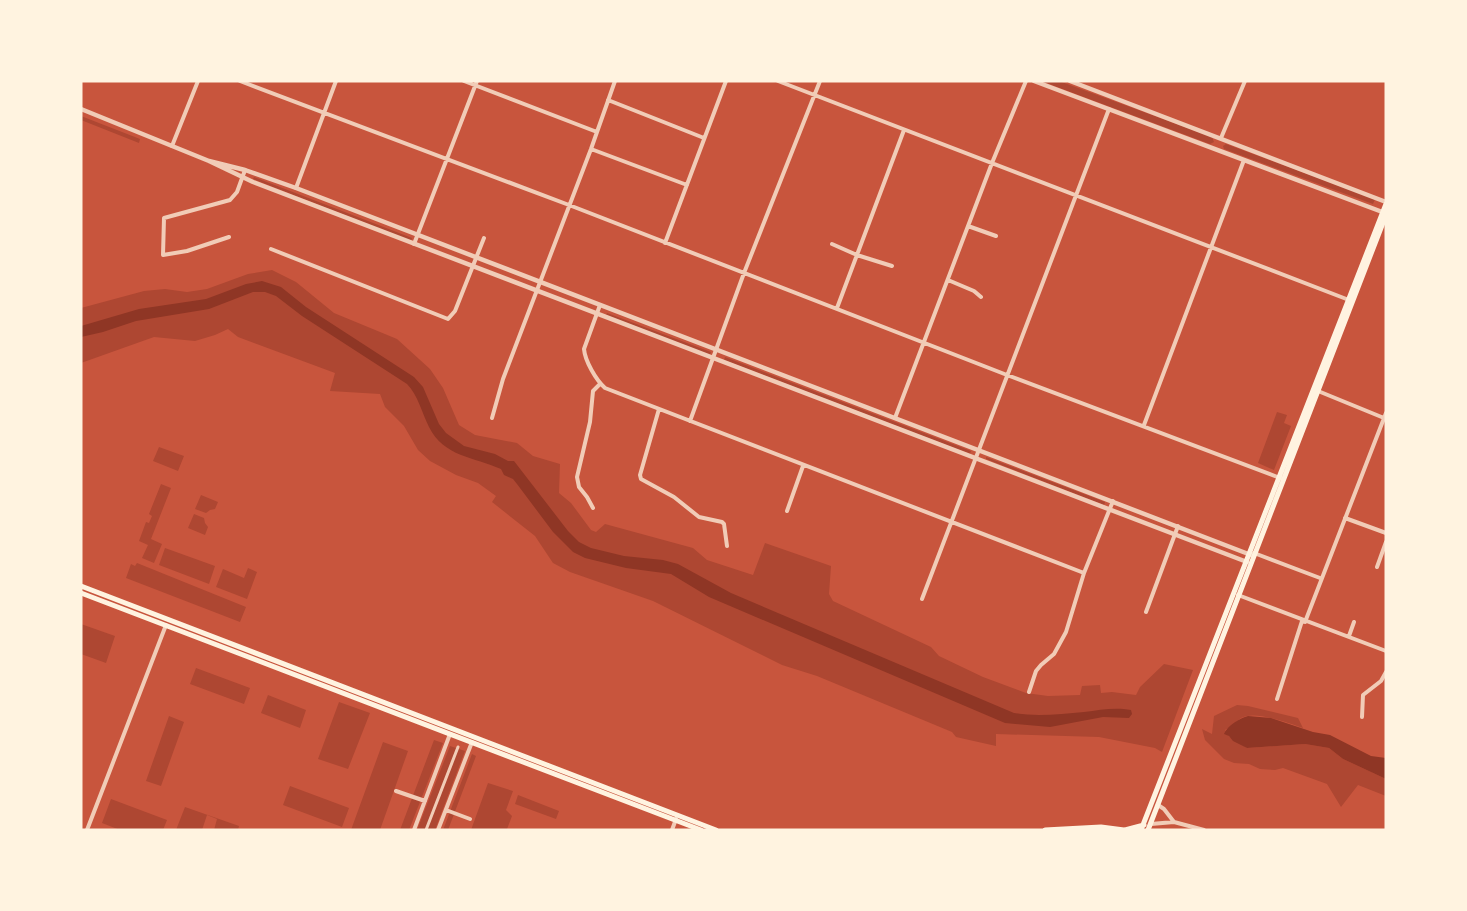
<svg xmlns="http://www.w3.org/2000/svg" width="1467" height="911" viewBox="0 0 1467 911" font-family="Montserrat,sans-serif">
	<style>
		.green { fill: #ae4732 }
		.water { fill: #8f3625 }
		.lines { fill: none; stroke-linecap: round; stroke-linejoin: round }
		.pedestrian { stroke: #f1ccb7; stroke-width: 3 }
		.minor { stroke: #f1ccb7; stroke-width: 4 }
		.tertiary { stroke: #f1ccb7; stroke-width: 4.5 }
		.secondary { stroke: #fff3e0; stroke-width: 5 }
	</style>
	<rect width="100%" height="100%" fill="#c8553d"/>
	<path class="green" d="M1041,81H1059L1212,137L1214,142L1210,144Z
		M81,116L140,139L139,143L81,120Z
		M1226,144L1375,199L1373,204L1224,149L1223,146Z
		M254,177L412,238L411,241L253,179Z
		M272,270L296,282L334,313L397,339L430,369L443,388L459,425L475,435L517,443L533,456L560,464L559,493L571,503L591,530L596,532L605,524L693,548L707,560L753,575L765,543L831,566L829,594L833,601L931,647L939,656L983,677L1026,693L1048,696L1080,695L1082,686L1100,685L1101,693L1112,692L1136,695L1140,687L1164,664L1193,670L1162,752L1155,748L1099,737L996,734V746L956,737L952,732L817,676L782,665L653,601L570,572L553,563L535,536L492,502L496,496L478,483L456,475L430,461L418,450L404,426L385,407L380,394L330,391L335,373L238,337L228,329L215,335L195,341L154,337L81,363V308L144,291L165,289L187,292L207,289L248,274Z
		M607,313L711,352L710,355L606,315Z
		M725,357L971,451L970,454L724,360Z
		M1277,412L1287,415L1284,423L1291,426L1274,470L1258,463Z
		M159,447L184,456L178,471L153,461Z
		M986,457L1105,502L1104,505L986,459Z
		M161,484L171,488L151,539L162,544L154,563L142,558L148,545L139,541L146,522L149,523L152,516L149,514Z
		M201,495L218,502L215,509L210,510L206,513L195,509Z
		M194,514L204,518L205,523L208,527L205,535L188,528Z
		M165,548L215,566L209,584L159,565Z
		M137,563L246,607L240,622L126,578L131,564L135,566Z
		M248,568L257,572L247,599L216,587L223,569L244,578Z
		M81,624L115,636L106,663L81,654Z
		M196,668L250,688L244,704L190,684Z
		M268,695L306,710L300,728L261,713Z
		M339,702L370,713L348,769L318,759Z
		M1237,705L1248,706L1298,718L1303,728C1288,723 1255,710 1241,718C1235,722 1231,727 1225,730L1229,736L1247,748L1305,744L1329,748L1343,759L1386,779V796L1358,785L1341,807L1327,784L1283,768L1275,770L1260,769L1249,764L1234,763L1224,759L1205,740L1202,729L1212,734L1214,716Z
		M169,716L184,722L161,786L146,781Z
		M434,740L443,743L409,830H400Z
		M383,742L408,751L380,830H351Z
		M450,746L465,751L435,830H417Z
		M472,754L476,756L448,830H443Z
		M488,783L513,791L506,810L512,816L507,829L509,830H471Z
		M290,786L349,808L342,827L283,805Z
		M518,795L559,811L556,819L515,804Z
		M111,799L167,820L163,830H120L102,823Z
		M185,807L239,826L238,830H214L217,819L207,815L202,830H176Z"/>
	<path class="water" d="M262,281L281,287L306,307L414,377L423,387L439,424L446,433L464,446L495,454L508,461H514L568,531L579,542L591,548L624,556L663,560L678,564L731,593L1014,713C1037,717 1061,714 1084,712C1100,710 1115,707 1131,710L1132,714L1129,718L1103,717L1050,727L1005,723L709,597L671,574L626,568L585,558L573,552L553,532L517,484L513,479L504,475L501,469C474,457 444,457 429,427C422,413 418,395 407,384L302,316L276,296L265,292H253L209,309L136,321L103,332L81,337V326L139,309L206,299L246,284Z
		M1248,716L1271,718L1313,732L1330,735L1371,756L1386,758V779L1343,759L1329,748L1305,744L1247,748L1233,741L1229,736L1224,734C1227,726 1240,718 1248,716Z"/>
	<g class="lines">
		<path class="pedestrian" d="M426,830L458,747"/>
		<path class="minor" d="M240,81L569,205L1007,375L1280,478
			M464,81L597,132
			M778,81L1349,300
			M608,100L704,138
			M1221,138L1245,81
			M172,146L198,81
			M591,149L687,185
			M296,188L336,81
			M968,226L996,236
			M229,237L187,251L163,255L164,218L230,200L237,192L245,170
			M665,243L726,81
			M414,244L477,81
			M832,244L857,255L892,266
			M271,249L448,319L455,311L484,238
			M948,280L974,291L981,297
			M600,305L584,349C585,361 596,380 605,388L1084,573
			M837,308L904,130
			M1318,391L1384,418
			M659,409L640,475L641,479L674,497L699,517L722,522L724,524L727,546
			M492,418L503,379L591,149L615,81
			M895,418L992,163L1026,81
			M690,421L744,273L820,81
			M1144,425L1244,160
			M593,508L587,497L579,487L577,477L590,422L593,391L600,384
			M787,511L803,466
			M1345,518L1386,533
			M1254,553L1320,578
			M1377,567L1386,542
			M1238,595L1386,651
			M922,599L1109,109
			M1146,612L1178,526
			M1305,622L1386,413
			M1349,636L1354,622
			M1029,692L1036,671L1041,665L1054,654L1066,632L1084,573L1113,501
			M1277,699L1302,621
			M1362,717L1363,695L1381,681L1386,672
			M396,791L425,801
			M1158,805L1164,809L1174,822
			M446,810L470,819
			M1151,824L1174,822L1204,830
			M87,830L166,625
			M414,830L450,734
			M438,830L472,742
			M672,830L676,819"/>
		<path class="tertiary" d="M1034,81L1385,213
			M1070,81L1386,202
			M81,109L209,161L253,182L1247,562
			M209,161L245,170L296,188L1251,555"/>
		<path class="secondary" d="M81,586L716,830
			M81,593L701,830
			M1045,830L1101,827L1124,830
			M1125,830L1144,825
			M1141,830L1386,204
			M1148,830L1386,215"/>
	</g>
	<rect width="1467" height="911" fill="none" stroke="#fff3e0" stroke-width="165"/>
</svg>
